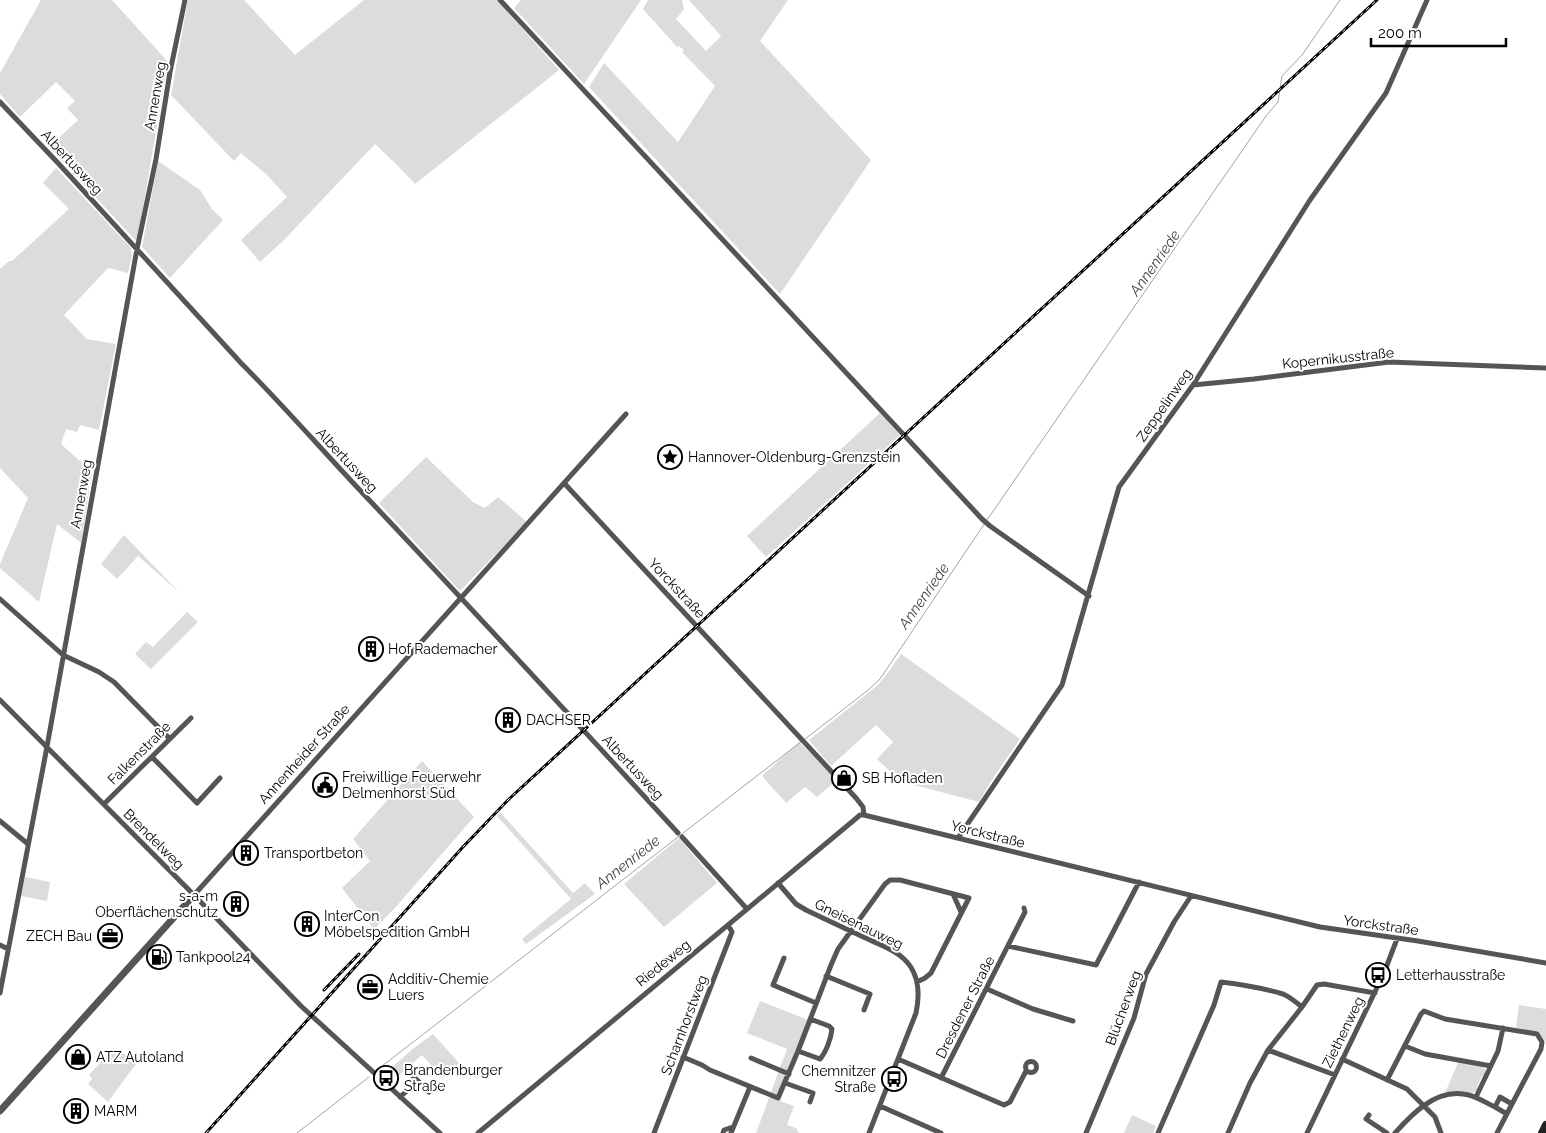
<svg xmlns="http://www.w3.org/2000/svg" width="1546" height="1133" viewBox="0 0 1546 1133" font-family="Raleway,sans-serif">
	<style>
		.green { fill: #dcdcdc }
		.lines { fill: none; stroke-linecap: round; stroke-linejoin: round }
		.stream { stroke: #a3a3a3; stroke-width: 1 }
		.minor { stroke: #555; stroke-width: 5 }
		.tertiary { stroke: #555; stroke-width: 7 }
		.secondary { stroke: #222; stroke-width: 8 }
		.rail-casing { stroke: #000; stroke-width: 3 }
		.rail { stroke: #fff; stroke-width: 1; stroke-dasharray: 4; stroke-linecap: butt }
		.labels { text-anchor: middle; stroke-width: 4; stroke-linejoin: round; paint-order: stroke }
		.street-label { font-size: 14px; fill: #000; stroke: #fff }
		.poi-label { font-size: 14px; fill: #000; stroke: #fff; text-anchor: start }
		.water-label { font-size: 15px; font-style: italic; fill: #444; stroke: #fff }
	</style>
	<rect width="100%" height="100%" fill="#fff"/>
	<path class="green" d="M41,0H112L168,62L137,242L49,147L78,120L67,108L75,101L56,82L20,117L0,94V73Z
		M188,0H244L295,55L364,0H497L559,70L415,184L398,166L375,144L284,240L260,262L241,240L287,197L267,175L241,153L234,161L171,95Z
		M521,0H641L584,84L514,8Z
		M648,0H682L684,9L676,19L706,51L721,36L689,0H788L760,41L871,160L780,294L589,87L604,63L678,142L715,86L682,52L684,50L679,46L677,47L643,9Z
		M158,161L200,190L212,209L223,220L170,278L142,247Z
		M56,168L131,248L132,256L128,273L108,268L64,315L87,339L116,344L99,430L80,425L77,432L66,429L61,444L92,472L81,543L57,524L39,602L0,568V564L28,498L0,468V269L9,261H12L69,209L43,183Z
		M880,413L900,435L766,557L747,536Z
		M426,457L473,502L485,508L498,497L527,522L460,591L379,503Z
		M124,535L179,592L138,556L117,579L101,564Z
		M187,612L198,622L151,669L135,654L146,642L153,647Z
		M901,654L1020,739L993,778L979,802L903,782L904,780L897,778L877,759L893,742L876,725L831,766L809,740L878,685L887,674Z
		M799,742L838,779L817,797L805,787L786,803L762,776Z
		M422,761L474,817L394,909L374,929L342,888L370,861L353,839Z
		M500,812L573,893L585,883L595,894L526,944L522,939L571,899L497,816Z
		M679,838L717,883L664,927L624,884Z
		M25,877L50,882L47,901L21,896Z
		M760,1001L813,1022L780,1101L794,1106L787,1125L796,1128L799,1133H756C767,1105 776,1077 787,1049L747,1033Z
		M1519,1005L1546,1009V1042L1538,1032L1516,1028Z
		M433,1034L459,1063L443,1078L422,1055L389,1084L385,1073L414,1048Z
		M113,1049L139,1061L132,1069L108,1102L88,1084L92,1079L89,1075Z
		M1458,1063H1463C1469,1065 1481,1066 1485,1069V1075L1482,1076L1477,1087L1478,1089L1472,1094L1444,1095Z
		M1132,1115L1156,1126L1153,1133H1124Z"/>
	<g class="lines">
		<path class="stream" d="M987,520L1266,116L1278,102L1282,76L1302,55L1340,0
			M805,739L867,691L880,679L985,523
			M377,1070L802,741
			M297,1133L369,1077"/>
		<path class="minor" d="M500,0L982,519L990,526L1089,596
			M0,102L58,163L241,363C286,408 328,457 372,503C475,612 576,722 678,833
			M1193,385L1254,379L1389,362L1546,368
			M564,483L856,798L863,807L864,815
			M0,599L63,655L99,672L114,682L170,739
			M0,700L194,895L301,1006L440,1133
			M152,757L197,803L220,778
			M104,804L191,718
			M864,815L1320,927L1418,941L1546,963
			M0,821L28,844
			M682,837L747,909
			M958,838L1062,685L1119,487L1193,385L1310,200L1386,93L1427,0
			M778,883L796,904L806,910C827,920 848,930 870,940C880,945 895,950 904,959C919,973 920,994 916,1013L869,1133
			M953,894L961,912
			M194,895L626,414
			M0,945L8,949
			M1008,946L1096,965L1139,882
			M784,958L773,985L816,1003
			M826,976L870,994L864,1010
			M987,989L1033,1009L1073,1021
			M0,993L46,752L137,249L156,159L170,72L185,0
			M1405,1046L1425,1054L1491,1066
			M1268,1050L1335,1075
			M798,1051L820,1059C826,1052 831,1039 832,1029L829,1026L810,1019
			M683,1057L702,1065L710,1070L778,1098L798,1051L831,965L838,949L885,884L890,880H900L969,898L931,973L925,978L917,982
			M751,1058L789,1074
			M898,1059L1004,1105L1010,1102L1026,1071
			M1342,1059L1407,1089L1435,1117L1441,1133
			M1025.5 1067a5.5 5.5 0 1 1 11 0a5.5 5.5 0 1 1-11 0Z
			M407,1070L429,1092
			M941,1078L1025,912L1024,908
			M1387,1080L1421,1014L1424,1011L1445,1019L1537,1034L1542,1042L1541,1049L1512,1104
			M785,1083L813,1093L810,1102
			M400,1097L418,1081
			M1476,1097L1498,1051L1503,1028
			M880,1106L941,1133
			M1369,1115L1366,1119L1387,1133
			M478,1133L853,821L860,815H864
			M654,1133L732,932L728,925
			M723,1133L724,1130L733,1127
			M731,1133L750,1087
			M1086,1133L1134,1018L1146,974L1174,922L1191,896
			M1158,1133L1214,1005L1221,982C1238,984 1266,989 1283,994C1290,997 1296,1002 1302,1007
			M1228,1133L1250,1083L1268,1050L1302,1007L1317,985L1324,984L1375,993
			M1307,1133L1384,973L1397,939
			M1395,1133C1412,1114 1435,1090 1463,1094C1475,1095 1484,1102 1495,1107
			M1497,1133L1512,1104L1500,1097L1495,1107L1507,1114"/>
		<path class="tertiary" d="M0,1111L194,895"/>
		<path class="secondary" d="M1542,1133L1546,1125"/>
		<defs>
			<path id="rail" d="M324,990L359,954
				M206,1133L462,848L509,799L1377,0"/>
		</defs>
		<use href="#rail" class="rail-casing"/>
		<use href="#rail" class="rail"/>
	</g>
	<defs>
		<symbol id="sight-ring" viewBox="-11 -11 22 22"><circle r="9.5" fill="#fff" stroke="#000" stroke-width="1.5"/><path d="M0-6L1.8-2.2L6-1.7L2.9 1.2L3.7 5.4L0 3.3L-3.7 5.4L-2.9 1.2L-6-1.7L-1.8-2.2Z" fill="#000"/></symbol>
		<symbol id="building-ring" viewBox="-11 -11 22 22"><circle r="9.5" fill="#fff" stroke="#000" stroke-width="1.5"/><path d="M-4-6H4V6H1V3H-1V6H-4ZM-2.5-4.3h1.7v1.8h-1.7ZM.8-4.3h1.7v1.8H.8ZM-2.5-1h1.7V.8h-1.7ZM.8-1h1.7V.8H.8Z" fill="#000"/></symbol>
		<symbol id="shop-ring" viewBox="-11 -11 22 22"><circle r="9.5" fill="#fff" stroke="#000" stroke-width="1.5"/><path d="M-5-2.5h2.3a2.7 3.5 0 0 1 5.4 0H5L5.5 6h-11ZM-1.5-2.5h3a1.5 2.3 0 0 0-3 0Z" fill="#000"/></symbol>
		<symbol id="civic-ring" viewBox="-11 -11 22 22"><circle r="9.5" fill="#fff" stroke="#000" stroke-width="1.5"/><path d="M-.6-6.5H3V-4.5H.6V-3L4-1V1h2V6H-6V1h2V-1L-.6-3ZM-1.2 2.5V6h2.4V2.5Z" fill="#000"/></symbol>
		<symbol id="office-ring" viewBox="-11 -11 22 22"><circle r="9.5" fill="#fff" stroke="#000" stroke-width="1.5"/><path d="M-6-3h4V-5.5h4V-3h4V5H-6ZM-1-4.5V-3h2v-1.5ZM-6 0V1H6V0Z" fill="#000"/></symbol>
		<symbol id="fuel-ring" viewBox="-11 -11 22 22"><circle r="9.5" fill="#fff" stroke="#000" stroke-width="1.5"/><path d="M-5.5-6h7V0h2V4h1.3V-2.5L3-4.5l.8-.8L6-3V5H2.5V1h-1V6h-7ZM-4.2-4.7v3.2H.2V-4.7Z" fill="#000"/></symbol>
		<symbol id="bus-ring" viewBox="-11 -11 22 22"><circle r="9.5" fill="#fff" stroke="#000" stroke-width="1.5"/><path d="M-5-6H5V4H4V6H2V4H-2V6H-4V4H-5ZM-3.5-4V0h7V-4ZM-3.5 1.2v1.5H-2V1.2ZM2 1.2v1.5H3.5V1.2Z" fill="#000"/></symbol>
	</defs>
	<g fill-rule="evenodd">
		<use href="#sight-ring" x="656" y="443" width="28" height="28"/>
		<use href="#building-ring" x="357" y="635" width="28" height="28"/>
		<use href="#building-ring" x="494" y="706" width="28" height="28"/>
		<use href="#shop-ring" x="830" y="764" width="28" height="28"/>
		<use href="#civic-ring" x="311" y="771" width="28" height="28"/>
		<use href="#building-ring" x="232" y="839" width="28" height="28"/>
		<use href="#building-ring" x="222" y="890" width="28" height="28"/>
		<use href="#building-ring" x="293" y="910" width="28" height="28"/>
		<use href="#office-ring" x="96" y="922" width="28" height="28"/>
		<use href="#fuel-ring" x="145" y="943" width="28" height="28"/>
		<use href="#bus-ring" x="1364" y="961" width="28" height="28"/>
		<use href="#office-ring" x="356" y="973" width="28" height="28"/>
		<use href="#shop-ring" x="64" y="1043" width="28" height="28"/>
		<use href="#bus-ring" x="372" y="1064" width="28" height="28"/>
		<use href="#bus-ring" x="880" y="1065" width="28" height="28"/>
		<use href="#building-ring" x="62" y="1097" width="28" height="28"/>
	</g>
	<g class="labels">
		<g class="street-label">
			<text transform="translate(155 96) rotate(-80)" y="5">Annenweg</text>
			<text transform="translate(72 162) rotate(47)" y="5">Albertusweg</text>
			<text transform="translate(1338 358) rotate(-6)" y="5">Kopernikusstraße</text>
			<text transform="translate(1164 405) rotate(-55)" y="5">Zeppelinweg</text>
			<text transform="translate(347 460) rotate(47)" y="5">Albertusweg</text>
			<text transform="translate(81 494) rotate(-80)" y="5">Annenweg</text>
			<text transform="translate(677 588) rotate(47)" y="5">Yorckstraße</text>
			<text transform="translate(139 753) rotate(-45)" y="5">Falkenstraße</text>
			<text transform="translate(304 754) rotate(-48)" y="5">Annenheider Straße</text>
			<text transform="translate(633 767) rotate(47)" y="5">Albertusweg</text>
			<text transform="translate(988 834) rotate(14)" y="5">Yorckstraße</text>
			<text transform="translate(154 839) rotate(45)" y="5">Brendelweg</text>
			<text transform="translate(859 924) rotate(26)" y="5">Gneisenauweg</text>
			<text transform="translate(1381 925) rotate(8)" y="5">Yorckstraße</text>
			<text transform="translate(663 963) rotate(-39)" y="5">Riedeweg</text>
			<text transform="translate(965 1007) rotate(-63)" y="5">Dresdener Straße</text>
			<text transform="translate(1123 1008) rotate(-70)" y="5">Blücherweg</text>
			<text transform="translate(684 1025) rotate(-69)" y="5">Scharnhorstweg</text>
			<text transform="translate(1343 1032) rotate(-64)" y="5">Ziethenweg</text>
		</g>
		<g class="poi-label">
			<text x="688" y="462">Hannover-Oldenburg-Grenzstein</text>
			<text x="388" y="654">Hof Rademacher</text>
			<text x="526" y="725">DACHSER</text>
			<text x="342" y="782">Freiwillige Feuerwehr<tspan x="342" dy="16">Delmenhorst Süd</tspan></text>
			<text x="862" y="783">SB Hofladen</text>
			<text x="264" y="858">Transportbeton</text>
			<text x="218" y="901" text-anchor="end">s-a-m<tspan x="218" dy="16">Oberflächenschutz</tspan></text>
			<text x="324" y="921">InterCon<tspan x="324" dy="16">Möbelspedition GmbH</tspan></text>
			<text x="92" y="941" text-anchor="end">ZECH Bau</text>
			<text x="176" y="962">Tankpool24</text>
			<text x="1396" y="980">Letterhausstraße</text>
			<text x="388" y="984">Additiv-Chemie<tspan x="388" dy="16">Luers</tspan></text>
			<text x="96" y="1062">ATZ Autoland</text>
			<text x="404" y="1075">Brandenburger<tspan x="404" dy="16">Straße</tspan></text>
			<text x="876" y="1076" text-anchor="end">Chemnitzer<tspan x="876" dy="16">Straße</tspan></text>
			<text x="94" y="1116">MARM</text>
		</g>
		<g class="water-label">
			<text transform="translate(1155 263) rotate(-55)" y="5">Annenriede</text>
			<text transform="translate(924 596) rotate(-55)" y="5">Annenriede</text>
			<text transform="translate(628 862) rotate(-38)" y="5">Annenriede</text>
		</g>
	</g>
	<path d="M1371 38v8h135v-8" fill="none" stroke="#000000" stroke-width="2.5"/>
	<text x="1378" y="38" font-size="15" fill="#000000" stroke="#ffffff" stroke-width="4" paint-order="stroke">200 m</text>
</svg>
